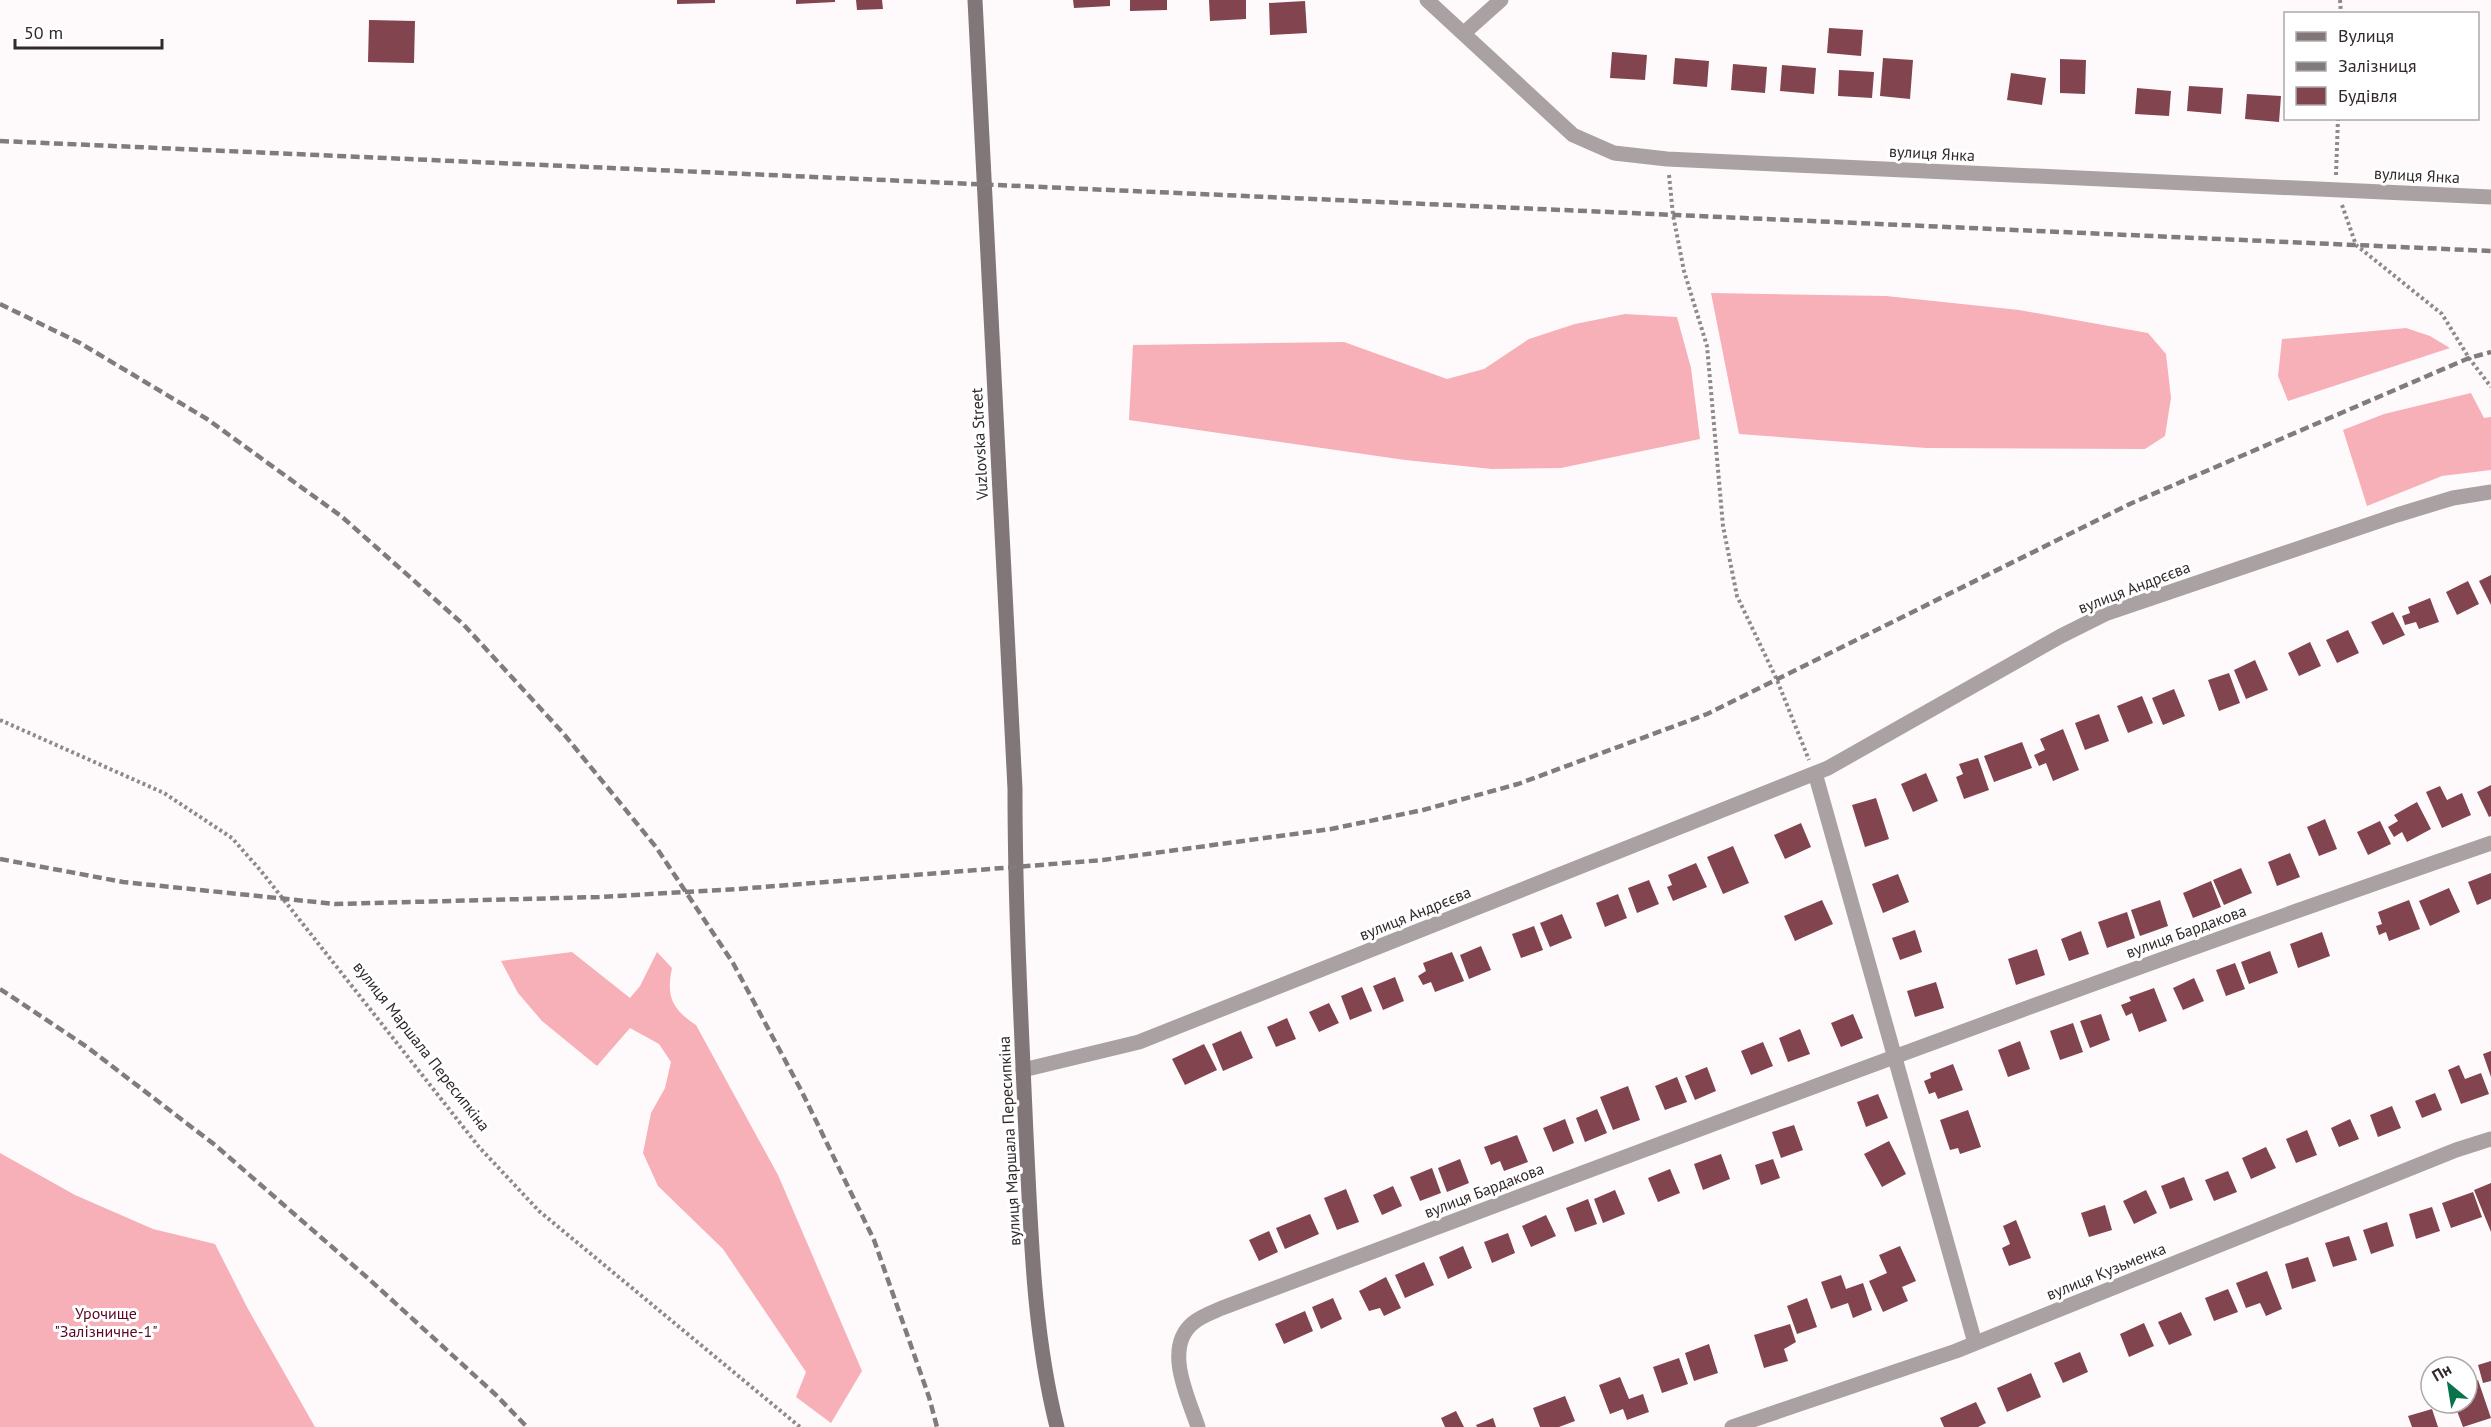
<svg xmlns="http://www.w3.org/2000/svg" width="2491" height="1427" viewBox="0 0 2491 1427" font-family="'PT Sans',sans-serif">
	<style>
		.forest { fill: #f7afb8 }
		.building { fill: #82444e }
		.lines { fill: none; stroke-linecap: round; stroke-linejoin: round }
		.path { stroke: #8f898a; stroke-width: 4; stroke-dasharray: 3 3; stroke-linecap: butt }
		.minor { stroke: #aaa2a2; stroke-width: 15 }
		.secondary { stroke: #827778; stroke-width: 15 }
		.rail { stroke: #817b7c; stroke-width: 4.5; stroke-dasharray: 9 4.5; stroke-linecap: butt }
		.labels { text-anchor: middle; stroke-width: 6; stroke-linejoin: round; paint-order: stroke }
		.street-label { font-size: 16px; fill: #31292a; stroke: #fff }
		.park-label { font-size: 16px; fill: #5d0823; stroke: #fff }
	</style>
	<rect width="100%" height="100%" fill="#fefafb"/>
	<path class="forest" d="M1711,293L1886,296L2019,310L2148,333L2166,354L2171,398L2165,436L2145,449L1926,448L1739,434Z
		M1625,314L1677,317L1691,368L1700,439L1561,468L1492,469L1405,460L1129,420L1133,345L1344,342L1447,379L1484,369L1529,339L1575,324Z
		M2406,328L2430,336L2450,348L2288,401L2278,376L2282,339Z
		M2471,393L2484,418L2491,417V470L2442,476L2367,506L2343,430L2384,414Z
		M572,952L630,998L640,986L657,952L672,968C666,997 672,1009 696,1025L778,1175L862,1371L831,1423L796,1397L806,1372L723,1249L658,1186L643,1153L651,1113L665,1088L671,1062L659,1044L630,1028L597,1066L542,1021L518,993L501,961Z
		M0,1153L75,1195L153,1229L215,1244L248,1309L315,1427H0Z"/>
	<path class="building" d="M677,0H715V3L677,4Z
		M796,0H835V2L796,4Z
		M856,0H882L883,9L857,10Z
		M1073,0H1110V6L1074,8Z
		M1130,0H1167V10L1130,11Z
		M1209,0H1246V19L1210,21Z
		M1305,1L1307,33L1270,35L1269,3Z
		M369,20L415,21L414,63L368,62Z
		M1829,28L1863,30L1861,56L1827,53Z
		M1612,52L1647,55L1645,80L1610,78Z
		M1675,58L1709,61L1707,87L1673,84Z
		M1883,58L1913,60L1910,99L1880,96Z
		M2060,59L2086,60L2085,94L2060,93Z
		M1733,64L1767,67L1765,93L1731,90Z
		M1782,65L1816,68L1814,94L1780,91Z
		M1839,70L1874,72L1872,98L1838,96Z
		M2011,73L2046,78L2042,105L2007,100Z
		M2189,86L2223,88L2221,114L2187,111Z
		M2137,88L2171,91L2169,116L2135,114Z
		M2247,94L2281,96L2279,122L2245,119Z
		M2491,575V605L2479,581Z
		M2468,581L2479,604L2457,615L2446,592Z
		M2430,598L2439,622L2419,629L2416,622L2405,625L2402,616L2410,613L2408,607Z
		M2393,612L2405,635L2383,645L2371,622Z
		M2348,630L2359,653L2337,663L2326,640Z
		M2310,642L2321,666L2299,676L2288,653Z
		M2255,660L2268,690L2246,699L2234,670Z
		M2229,673L2240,703L2219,711L2208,680Z
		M2174,689L2185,716L2163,725L2152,698Z
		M2142,696L2153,723L2128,733L2117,706Z
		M2099,714L2109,741L2085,750L2075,723Z
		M2063,729L2079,770L2053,781L2046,763L2039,766L2034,755L2045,750L2040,739Z
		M2022,742L2032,768L1994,782L1984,756Z
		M1978,758L1989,790L1964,799L1956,777L1963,774L1959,764Z
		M1926,773L1938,801L1913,812L1901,784Z
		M2491,785V816L2489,817L2477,792Z
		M2440,786L2447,800L2462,793L2471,815L2442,828L2426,792Z
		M1876,798L1889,839L1865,847L1852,805Z
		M2417,802L2431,829L2407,842L2402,832L2394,837L2388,827L2398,821L2394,815Z
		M2325,819L2337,849L2319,856L2307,827Z
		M2380,821L2391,844L2368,855L2357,832Z
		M1801,823L1811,847L1785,859L1774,835Z
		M1733,846L1749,883L1723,894L1707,857Z
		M2290,853L2300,877L2277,886L2268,862Z
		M1696,863L1707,887L1673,901L1667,887L1672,885L1668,875Z
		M2241,868L2252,893L2224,905L2213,880Z
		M2491,873V899L2477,905L2468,882Z
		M1898,874L1909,902L1883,913L1872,884Z
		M1649,880L1659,904L1637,913L1628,888Z
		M2211,881L2221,907L2193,918L2183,893Z
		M2449,888L2460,912L2430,926L2419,901Z
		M1618,894L1627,918L1605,927L1596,903Z
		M1822,900L1833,924L1795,941L1784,916Z
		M2160,900L2168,926L2140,936L2131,910Z
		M2409,900L2420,929L2389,941L2386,932L2379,935L2376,926L2382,924L2378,912Z
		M2127,912L2135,938L2107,948L2098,922Z
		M1562,914L1572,938L1550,947L1540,923Z
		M1534,926L1543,950L1521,958L1512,934Z
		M1915,930L1922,952L1900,960L1892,938Z
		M2081,931L2089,954L2069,961L2061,939Z
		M2322,932L2330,956L2298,968L2290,944Z
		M1481,946L1491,970L1469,979L1460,955Z
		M2037,949L2045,975L2016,985L2008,959Z
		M2270,951L2278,973L2249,984L2241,962Z
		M1452,952L1464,981L1435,992L1431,982L1423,985L1418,976L1426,971L1423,963Z
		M2235,963L2245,989L2226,996L2216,970Z
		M1395,977L1404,1001L1383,1010L1373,986Z
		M2194,978L2204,1001L2183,1010L2173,988Z
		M1936,982L1944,1008L1915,1017L1907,991Z
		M1362,987L1372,1011L1350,1020L1341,996Z
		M2154,988L2167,1021L2139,1032L2132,1013L2126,1016L2121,1005L2131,1001L2129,997Z
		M1329,1003L1339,1023L1319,1032L1309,1012Z
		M1853,1014L1863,1038L1841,1047L1831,1023Z
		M2101,1014L2110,1040L2090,1048L2080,1021Z
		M1287,1018L1296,1039L1276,1047L1267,1027Z
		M2073,1023L2083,1052L2060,1060L2050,1031Z
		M1800,1029L1810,1054L1788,1062L1779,1038Z
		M1241,1031L1253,1058L1223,1071L1212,1044Z
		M2020,1041L2030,1069L2008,1077L1998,1050Z
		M1763,1042L1773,1066L1751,1075L1741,1051Z
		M1204,1044L1217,1070L1185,1085L1172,1059Z
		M2491,1051V1077L2483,1054Z
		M1953,1064L1963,1090L1938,1099L1935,1092L1929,1094L1924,1081L1931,1078L1930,1073Z
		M2459,1065L2465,1079L2481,1073L2489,1094L2461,1104L2448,1070Z
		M1707,1067L1716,1091L1695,1100L1685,1076Z
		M1677,1077L1687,1102L1665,1110L1655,1086Z
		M1628,1086L1640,1120L1613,1130L1600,1097Z
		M2435,1093L2442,1110L2422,1118L2415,1101Z
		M1878,1094L1888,1118L1866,1127L1857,1102Z
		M2392,1106L2401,1128L2378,1137L2370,1115Z
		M1597,1109L1607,1133L1585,1142L1576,1118Z
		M1968,1110L1981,1147L1960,1154L1958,1148L1950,1150L1940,1120Z
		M1565,1119L1574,1143L1553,1152L1543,1128Z
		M2350,1119L2359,1139L2339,1147L2331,1128Z
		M1794,1125L1803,1150L1781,1158L1772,1132Z
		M2307,1130L2317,1155L2296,1163L2286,1139Z
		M1517,1135L1528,1162L1504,1171L1500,1161L1491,1165L1484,1147Z
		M1889,1141L1906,1174L1882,1187L1864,1154Z
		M2266,1147L2276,1168L2251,1179L2242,1158Z
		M1721,1154L1730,1179L1703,1190L1694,1164Z
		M1460,1159L1469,1183L1447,1192L1438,1168Z
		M1773,1159L1780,1178L1761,1185L1755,1165Z
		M1432,1168L1441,1193L1420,1201L1410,1177Z
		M1670,1169L1680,1193L1658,1202L1648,1178Z
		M2228,1171L2237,1192L2214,1201L2205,1180Z
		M2184,1177L2193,1200L2170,1209L2161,1186Z
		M2491,1183V1232L2474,1190Z
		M1393,1186L1402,1206L1382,1215L1373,1195Z
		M1346,1189L1359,1222L1337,1230L1324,1198Z
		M1615,1190L1625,1214L1603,1223L1594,1199Z
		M2146,1190L2157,1213L2134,1224L2123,1201Z
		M2473,1192L2482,1217L2451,1228L2442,1203Z
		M1588,1199L1597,1224L1575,1232L1566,1208Z
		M2105,1205L2112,1230L2089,1237L2081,1213Z
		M2432,1207L2440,1231L2416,1239L2409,1214Z
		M1310,1214L1319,1234L1285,1249L1276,1228Z
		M1546,1215L1556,1236L1531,1247L1522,1226Z
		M2016,1220L2031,1258L2009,1266L2002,1248L2010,1244L2003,1226Z
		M2387,1222L2394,1246L2371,1254L2363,1230Z
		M1269,1231L1278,1252L1259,1261L1249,1240Z
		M1508,1233L1515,1253L1492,1263L1484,1242Z
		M2349,1236L2357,1260L2333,1267L2325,1243Z
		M1463,1246L1472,1268L1448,1279L1439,1257Z
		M1900,1246L1916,1281L1902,1287L1908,1301L1883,1312L1869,1281L1887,1273L1879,1255Z
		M2308,1257L2316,1281L2292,1289L2285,1264Z
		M1424,1262L1434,1285L1405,1298L1395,1275Z
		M2267,1271L2282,1309L2266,1316L2260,1303L2246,1308L2236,1283Z
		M1841,1275L1846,1289L1863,1283L1872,1310L1853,1318L1848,1303L1831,1309L1821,1282Z
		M1386,1277L1401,1308L1384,1316L1380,1308L1369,1311L1359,1291Z
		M2228,1289L2238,1312L2214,1321L2205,1298Z
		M1333,1298L1342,1319L1321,1329L1312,1307Z
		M1807,1298L1817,1327L1797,1334L1787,1306Z
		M1305,1311L1313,1331L1284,1344L1275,1324Z
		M2181,1312L2192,1335L2169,1345L2158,1322Z
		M2144,1323L2154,1346L2129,1357L2120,1334Z
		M1790,1324L1796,1342L1784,1349L1788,1361L1764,1368L1754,1335Z
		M1709,1344L1718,1373L1694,1381L1685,1353Z
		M2080,1352L2088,1372L2063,1383L2054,1363Z
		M1679,1358L1688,1384L1662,1393L1653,1367Z
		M2491,1361V1381L2483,1383L2478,1365Z
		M2031,1373L2041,1397L2007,1412L1997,1388Z
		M1620,1377L1629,1399L1643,1394L1649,1412L1627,1420L1623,1409L1610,1414L1599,1385Z
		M2478,1380L2491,1418L2463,1427L2454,1403H2467V1384Z
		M1565,1396L1575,1421L1559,1427H1540L1533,1408Z
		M1976,1402L1986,1423L1978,1427H1944L1940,1418Z
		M2432,1409L2438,1427H2412L2408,1416Z
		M1456,1411L1464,1427H1445L1441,1418Z
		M1493,1418L1496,1427H1477L1476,1425Z"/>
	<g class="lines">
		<path class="path" d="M2340,0L2341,14
			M1669,175L1673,215L1684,271L1707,346L1723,526L1737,596L1777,680L1809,760
			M2336,175L2338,118
			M2342,205L2356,245L2442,314L2469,358L2491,387
			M0,720L164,793L232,838L261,871L479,1147L539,1211L800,1427"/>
		<path class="minor" d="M1427,0L1573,135L1614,153L1667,159L2491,197
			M1464,33L1501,0
			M1815,773L1975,1343
			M1023,1070L1139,1042L1828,768L2061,636L2105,614L2397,515L2453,498L2491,492
			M1198,1427C1188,1397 1163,1348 1193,1323C1201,1316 1213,1312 1222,1308C1644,1150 2065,990 2491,843
			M1732,1427L1956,1351L2456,1150L2491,1139"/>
		<path class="secondary" d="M975,0L1015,789C1015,904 1021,1019 1026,1134C1031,1232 1033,1332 1057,1427"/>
		<path class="rail" d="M0,141L2491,251
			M0,304L80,343L207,419L341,516L464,625L563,733L656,847L733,963L801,1090L874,1240L929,1397L937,1427
			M0,859L123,882L335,904L599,897L738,889L1103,860L1331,829L1423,810L1518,784L1707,714L2132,503L2469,358L2491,352
			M0,989L87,1047L215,1145L370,1280L496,1395L527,1427"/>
	</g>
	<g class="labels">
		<g class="street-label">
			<text transform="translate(1932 153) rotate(3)" y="6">вулиця Янка</text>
			<text transform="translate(2417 175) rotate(3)" y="6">вулиця Янка</text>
			<text transform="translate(979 444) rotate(-93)" y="6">Vuzlovska Street</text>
			<text transform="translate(2134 587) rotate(-21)" y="6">вулиця Андрєєва</text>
			<text transform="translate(1415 913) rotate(-22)" y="6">вулиця Андрєєва</text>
			<text transform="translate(2186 931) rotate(-20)" y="6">вулиця Бардакова</text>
			<text transform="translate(422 1046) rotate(52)" y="6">вулиця Маршала Пересипкіна</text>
			<text transform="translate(1009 1141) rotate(-93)" y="6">вулиця Маршала Пересипкіна</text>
			<text transform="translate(1484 1190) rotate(-21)" y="6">вулиця Бардакова</text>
			<text transform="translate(2106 1271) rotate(-22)" y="6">вулиця Кузьменка</text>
		</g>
		<g class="park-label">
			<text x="106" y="1319">Урочище<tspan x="106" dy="18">"Залізничне-1"</tspan></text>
		</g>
	</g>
	<rect x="2284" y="12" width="195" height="108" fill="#ffffff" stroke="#ada9aa" stroke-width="1.5"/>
	<rect x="2296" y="32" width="30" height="9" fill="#827778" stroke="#ada9aa" stroke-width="1.5"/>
	<text x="2338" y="42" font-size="18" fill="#31292a">Вулиця</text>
	<rect x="2296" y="62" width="30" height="9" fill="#817b7c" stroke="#ada9aa" stroke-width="1.5"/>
	<text x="2338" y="72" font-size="18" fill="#31292a">Залізниця</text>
	<rect x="2296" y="87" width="30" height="18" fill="#82444e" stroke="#ada9aa" stroke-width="1.5"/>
	<text x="2338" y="102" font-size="18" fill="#31292a">Будівля</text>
	<g transform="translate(2449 1385) rotate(330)"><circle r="28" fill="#ffffff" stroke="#ada9aa" stroke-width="1.5"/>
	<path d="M0-4.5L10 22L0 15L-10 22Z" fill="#09734b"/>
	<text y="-9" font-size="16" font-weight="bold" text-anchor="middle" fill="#31292a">Пн</text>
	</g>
	<path d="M15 39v9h147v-9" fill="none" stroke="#31292a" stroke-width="3"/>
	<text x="24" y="39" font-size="18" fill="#31292a" stroke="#ffffff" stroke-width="4.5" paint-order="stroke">50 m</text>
</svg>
